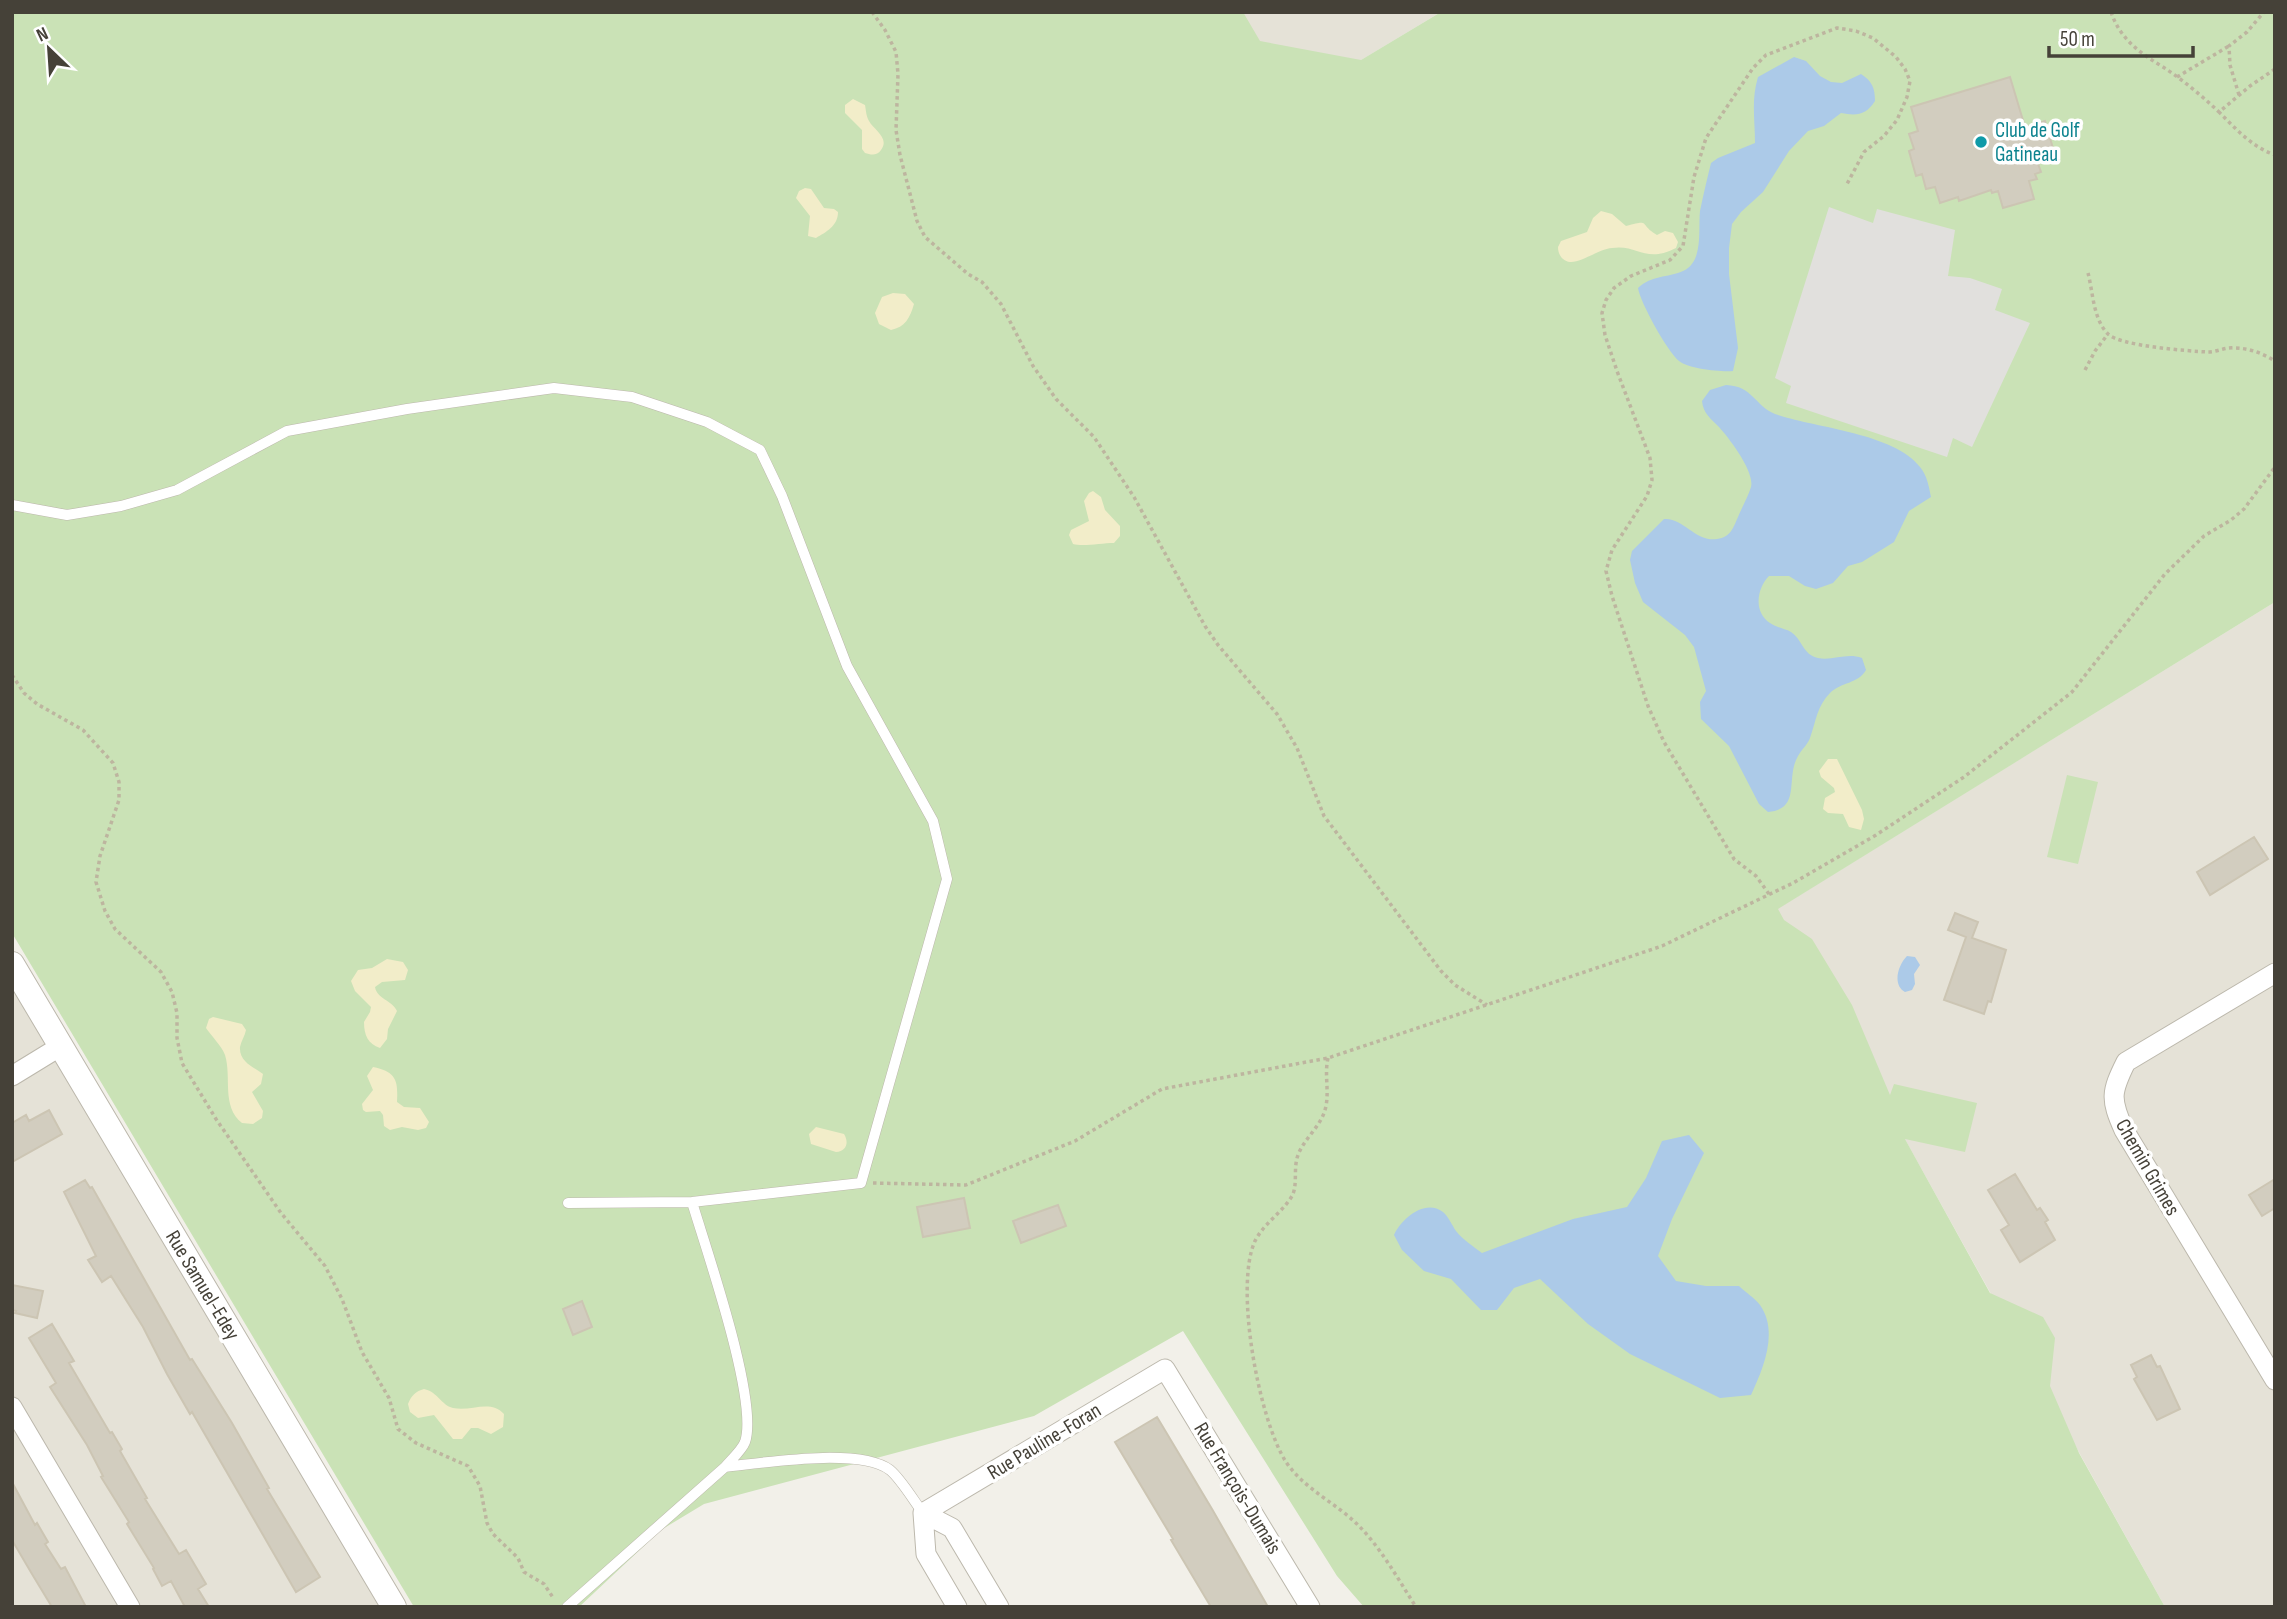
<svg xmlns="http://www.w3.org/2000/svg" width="2287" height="1619" viewBox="0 0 2287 1619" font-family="'Sofia Sans Condensed',sans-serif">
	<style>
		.residential { fill: #e5e2d7 }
		.green { fill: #cae2b6 }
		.sand { fill: #f2edc9 }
		.parking { fill: #e1e0dd }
		.water { fill: #accae8 }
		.building { fill: #d2cdbf; stroke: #ccc5b3; stroke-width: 2 }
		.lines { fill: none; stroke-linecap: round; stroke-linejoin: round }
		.service-casing { stroke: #bcb8ac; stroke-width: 11 }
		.minor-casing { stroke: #bcb8ac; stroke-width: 21 }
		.tertiary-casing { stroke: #bcb8ac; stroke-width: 26 }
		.path { stroke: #bdb59f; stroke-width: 3.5; stroke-dasharray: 3.5 3.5; stroke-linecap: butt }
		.service { stroke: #fff; stroke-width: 10 }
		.minor { stroke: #fff; stroke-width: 19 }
		.tertiary { stroke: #fff; stroke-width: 24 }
		.culture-dot { fill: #0f9aa8; stroke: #fff; stroke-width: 2.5 }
		.labels { text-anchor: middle; stroke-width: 7; stroke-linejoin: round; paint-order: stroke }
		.culture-label { font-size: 21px; fill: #0d838f; stroke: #fff; text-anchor: start }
		.street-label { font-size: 21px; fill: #454138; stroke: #fff }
	</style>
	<rect width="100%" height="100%" fill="#f2f0e9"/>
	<path class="residential" d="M1227,12H1441L1283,107Z
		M2275,602V1607H2165L1777,909Z
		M12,964L394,1607H12Z"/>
	<path class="green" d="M12,12H1243L1260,41L1361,60L1441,12H2275V602L1778,909L1784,920L1812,939L1852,1005L1890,1095L1894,1084L1977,1103L1965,1152L1905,1139L1990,1293L2043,1317L2055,1338L2050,1386L2079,1453L2165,1607H1364L1337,1576L1183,1331L1034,1416L704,1504L661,1530L579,1607H414L12,933Z
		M2067,775L2098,782L2078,864L2047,857Z"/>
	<path class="sand" d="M853,99L865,105C866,110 866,116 869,121C874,130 890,138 881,150C877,156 871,155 865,153L862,149V130L845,113V105Z
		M805,188L811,189L824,208L834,209L838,212C838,226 826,232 816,238L808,236L810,216L796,198L799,191Z
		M1601,211L1612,214L1626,226C1652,219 1638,224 1657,235L1665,231L1673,233L1678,242L1676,248C1645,264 1638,244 1612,248C1599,249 1581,263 1570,262C1562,261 1558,254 1558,247L1561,241L1587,232L1593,218Z
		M893,293L905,294L914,304C910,318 905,327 891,330L879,324L875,313L882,297Z
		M1093,491L1101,497L1105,510L1120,526V536L1114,543C1101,543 1083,547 1073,544L1069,535L1071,530L1089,521L1084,501L1089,493Z
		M1828,759H1837L1862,810L1864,819L1861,830L1849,827L1843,814L1828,813L1823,809L1825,798L1835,792L1834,788L1821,777L1819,771Z
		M387,959L403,962L408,970L405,980L382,982L375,987C377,999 392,1000 397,1011L388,1029L387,1039L380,1048C368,1044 364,1035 364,1022L370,1012L371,1007L355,991L351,981L358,970L372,968Z
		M213,1017L242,1024L246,1030C245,1036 241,1041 240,1047C239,1062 254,1067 263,1074L261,1084L252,1092L263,1111L262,1118L253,1124L242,1123C221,1106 232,1078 225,1055C221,1045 212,1037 206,1028L209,1019Z
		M373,1067C397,1072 398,1081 397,1102L404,1107L420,1108L429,1122L426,1128L418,1130L402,1127L390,1130L384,1126L383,1115L380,1111L366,1112L363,1110L362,1104L373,1090L367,1076Z
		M816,1127L844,1134C849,1142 847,1151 836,1152L811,1144L809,1134Z
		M424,1389C438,1392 441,1405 453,1408C471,1412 490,1399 504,1414L503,1427L491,1434L478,1428H471L462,1439H453L434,1415L418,1418L410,1412L408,1404C411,1396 416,1391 424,1389Z"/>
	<path class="parking" d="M1829,207L1873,223L1877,209L1955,230L1948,276L1970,278L2002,289L1995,310L2030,323L1972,447L1953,438L1947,457L1786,403L1791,386L1775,378Z"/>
	<path class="water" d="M1794,57L1806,61L1820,76L1831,82L1842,83L1861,74C1872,81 1875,88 1875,101C1866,115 1857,116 1841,113L1824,126L1808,131L1789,151L1763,192L1741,212L1732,224L1729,248V274L1738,348L1733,371C1720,372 1689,369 1679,361C1667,351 1640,302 1638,288C1652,275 1667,278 1683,271C1704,262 1698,229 1700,211C1703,196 1707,179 1711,163L1718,158L1755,143C1755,120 1751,100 1758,77Z
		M1726,385C1753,386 1755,406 1775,414C1815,428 1894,433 1920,467C1927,475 1929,487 1931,497L1909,511L1894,542L1862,562L1848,566L1833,583L1816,589L1805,586L1789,576H1769C1757,588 1753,612 1770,623C1777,628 1784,628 1791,632C1802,639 1803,655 1818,658C1833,661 1847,652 1862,658L1866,670C1858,684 1841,682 1830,693C1817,706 1816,721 1810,738C1808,744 1802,749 1798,756C1785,778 1802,809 1768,812L1759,804L1729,746L1701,719L1700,702L1706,691L1694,647L1685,635L1643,602L1635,583L1630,560L1632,551L1664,519C1683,517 1695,542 1717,539C1731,537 1733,528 1738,517C1742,507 1748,497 1751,487C1755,472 1729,438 1719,427C1711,419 1703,413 1702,401L1710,390Z
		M1907,956L1915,957L1920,965L1914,974L1915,984L1912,990L1905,992C1892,985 1898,965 1907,956Z
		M1689,1135L1704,1153L1672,1219L1658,1256L1676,1281L1706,1286H1739C1745,1292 1755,1298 1760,1305C1779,1332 1763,1369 1751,1395L1720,1398L1630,1354L1588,1324L1540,1279L1514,1288L1497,1310H1481L1451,1279L1424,1271L1402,1250L1394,1235C1401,1219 1425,1198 1443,1212C1448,1216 1452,1225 1456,1231C1463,1240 1473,1246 1482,1253L1573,1219L1627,1207L1646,1178L1662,1141Z"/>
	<path class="building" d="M2010,77L2025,127L2045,121L2055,155L2037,161L2041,172L2035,174L2037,179L2029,181L2034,199L2003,208L1998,191L1992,193L1991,190L1959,201L1958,197L1940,203L1935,187L1926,189L1922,174L1916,176L1909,151L1914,149L1909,134L1918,131L1911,107Z
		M2254,837L2268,859L2210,895L2197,872Z
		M1955,913L1978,922L1972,938L2006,950L1991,1002L1988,1001L1984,1014L1944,1000L1966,937L1948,930Z
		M49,1110L62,1134L12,1162V1123L26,1115L29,1121Z
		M2015,1174L2037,1210L2040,1208L2048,1220L2045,1222L2055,1240L2020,1262L2001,1230L2009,1225L1988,1190Z
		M2275,1179V1208L2262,1216L2249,1195Z
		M85,1180L90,1188L92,1187L190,1360L192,1359L232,1423L269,1488L267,1489L320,1577L296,1592L192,1412L190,1414L167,1374L143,1327L111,1276L102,1282L88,1260L96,1256L64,1192Z
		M964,1198L970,1228L923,1237L917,1207Z
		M1058,1205L1066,1226L1021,1243L1013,1221Z
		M12,1285L43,1291L37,1318L15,1313L16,1311L12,1310Z
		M582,1301L592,1327L573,1335L563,1309Z
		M52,1324L74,1361L69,1363L110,1433L112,1432L122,1449L120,1451L147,1498L145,1499L179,1554L186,1550L206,1584L198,1589L209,1607H185L171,1581L162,1586L153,1569L154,1568L127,1524L129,1522L101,1477L103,1476L87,1445L50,1387L56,1383L29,1338Z
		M2151,1355L2157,1367L2160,1366L2180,1409L2157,1420L2134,1379L2137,1377L2131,1365Z
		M1157,1417L1212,1509L1268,1607H1211L1171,1540L1173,1539L1115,1442Z
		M12,1482L35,1525L37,1523L48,1542L45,1544L61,1569L65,1567L86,1607H52L32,1574L12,1540Z"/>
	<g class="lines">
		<defs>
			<path id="service" d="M12,505L67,515L121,506L177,490L287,431L407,409L554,388L632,397L707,422L760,450L782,496L847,666L933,821L947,879L861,1183L692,1202L568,1203
				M692,1202C706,1249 759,1401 745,1442C742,1450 731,1460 725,1467C763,1463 859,1447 890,1470C901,1479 914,1501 923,1513
				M567,1607L725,1467"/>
			<path id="minor" d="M2275,973L2126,1062C2111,1092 2110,1099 2124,1130L2275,1380
				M12,1076L61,1046
				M12,1407L130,1607
				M923,1513L1165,1369L1310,1607
				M923,1513L952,1528L999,1607
				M923,1513L926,1554L957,1607"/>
			<path id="tertiary" d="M12,964L394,1607"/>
		</defs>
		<use href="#service" class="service-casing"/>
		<use href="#minor" class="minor-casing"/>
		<use href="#tertiary" class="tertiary-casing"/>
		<path class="path" d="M872,12L885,30L896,52L898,74L896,130L900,155L917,221L925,237L968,274L982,282L1001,304L1033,366L1056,399L1094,437L1134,497L1205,626L1218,645L1277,714L1297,748L1324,816L1441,971L1455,985L1487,1005
			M2111,12C2120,39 2140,53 2163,67C2183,80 2202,96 2219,112
			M2275,69L2250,86L2219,112C2236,129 2252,147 2275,155
			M2177,77L2229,46
			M2239,95L2230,65L2229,46L2247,32L2264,12
			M2088,273C2093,292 2093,319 2108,334C2120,346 2188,351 2208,352C2217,352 2225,347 2234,348C2249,348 2262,353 2275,361
			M2085,370L2095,351L2108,334
			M12,675L24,693L37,704L83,730L113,763L119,782V800L100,856L96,882L105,911L115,929L161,972L172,992L177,1013V1038L182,1063L216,1119L281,1213L325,1266L342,1299L362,1352L389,1398L398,1429L416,1443L468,1466L480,1486L487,1523L493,1534L518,1558L524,1572L544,1584L554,1599
			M1769,894L1756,876L1734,859L1664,742L1648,706L1612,596L1606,571L1612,550L1647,496L1652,480L1650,458L1617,371L1605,335L1602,313L1606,300L1614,288L1631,276L1670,260L1683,246L1694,177L1706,138L1753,68L1766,55L1837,28L1856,31L1873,38L1896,57L1905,69L1910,81L1907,97L1897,120L1884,136L1864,152L1847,184
			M1328,1058C1324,1075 1330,1093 1325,1110C1320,1127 1304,1139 1298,1155C1293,1168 1298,1185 1292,1196C1282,1213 1264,1223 1255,1241C1234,1287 1259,1420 1286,1462C1304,1489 1336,1503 1358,1525C1381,1548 1398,1579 1416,1607
			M873,1183L966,1185L1075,1141L1162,1089L1328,1058L1662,946L1793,883L1876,835L1964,777L2072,692L2165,574L2204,536L2231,520L2244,509L2275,467"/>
		<use href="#service" class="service"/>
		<use href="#minor" class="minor"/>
		<use href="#tertiary" class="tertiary"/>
	</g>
	<circle class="culture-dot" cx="1981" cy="142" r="7"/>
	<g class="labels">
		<g class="culture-label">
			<text x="1995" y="137">Club de Golf<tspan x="1995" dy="24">Gatineau</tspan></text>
		</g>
		<g class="street-label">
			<text transform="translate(2148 1167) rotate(60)" y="7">Chemin Grimes</text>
			<text transform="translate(203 1285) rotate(59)" y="7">Rue Samuel-Edey</text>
			<text transform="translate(1044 1441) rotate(-31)" y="7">Rue Pauline-Foran</text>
			<text transform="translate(1238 1488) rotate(59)" y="7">Rue François-Dumais</text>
		</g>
	</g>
	<rect width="2287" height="1619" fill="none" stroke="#454138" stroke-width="28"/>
	<g transform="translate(49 49) rotate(335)" stroke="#ffffff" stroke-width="5" paint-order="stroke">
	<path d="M0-5L12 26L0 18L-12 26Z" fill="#454138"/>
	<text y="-10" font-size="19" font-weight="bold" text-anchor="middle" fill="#454138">N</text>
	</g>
	<path d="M2049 46v10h144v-10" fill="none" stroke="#454138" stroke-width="3.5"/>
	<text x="2060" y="46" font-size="21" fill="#454138" stroke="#ffffff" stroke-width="5" paint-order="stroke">50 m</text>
</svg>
